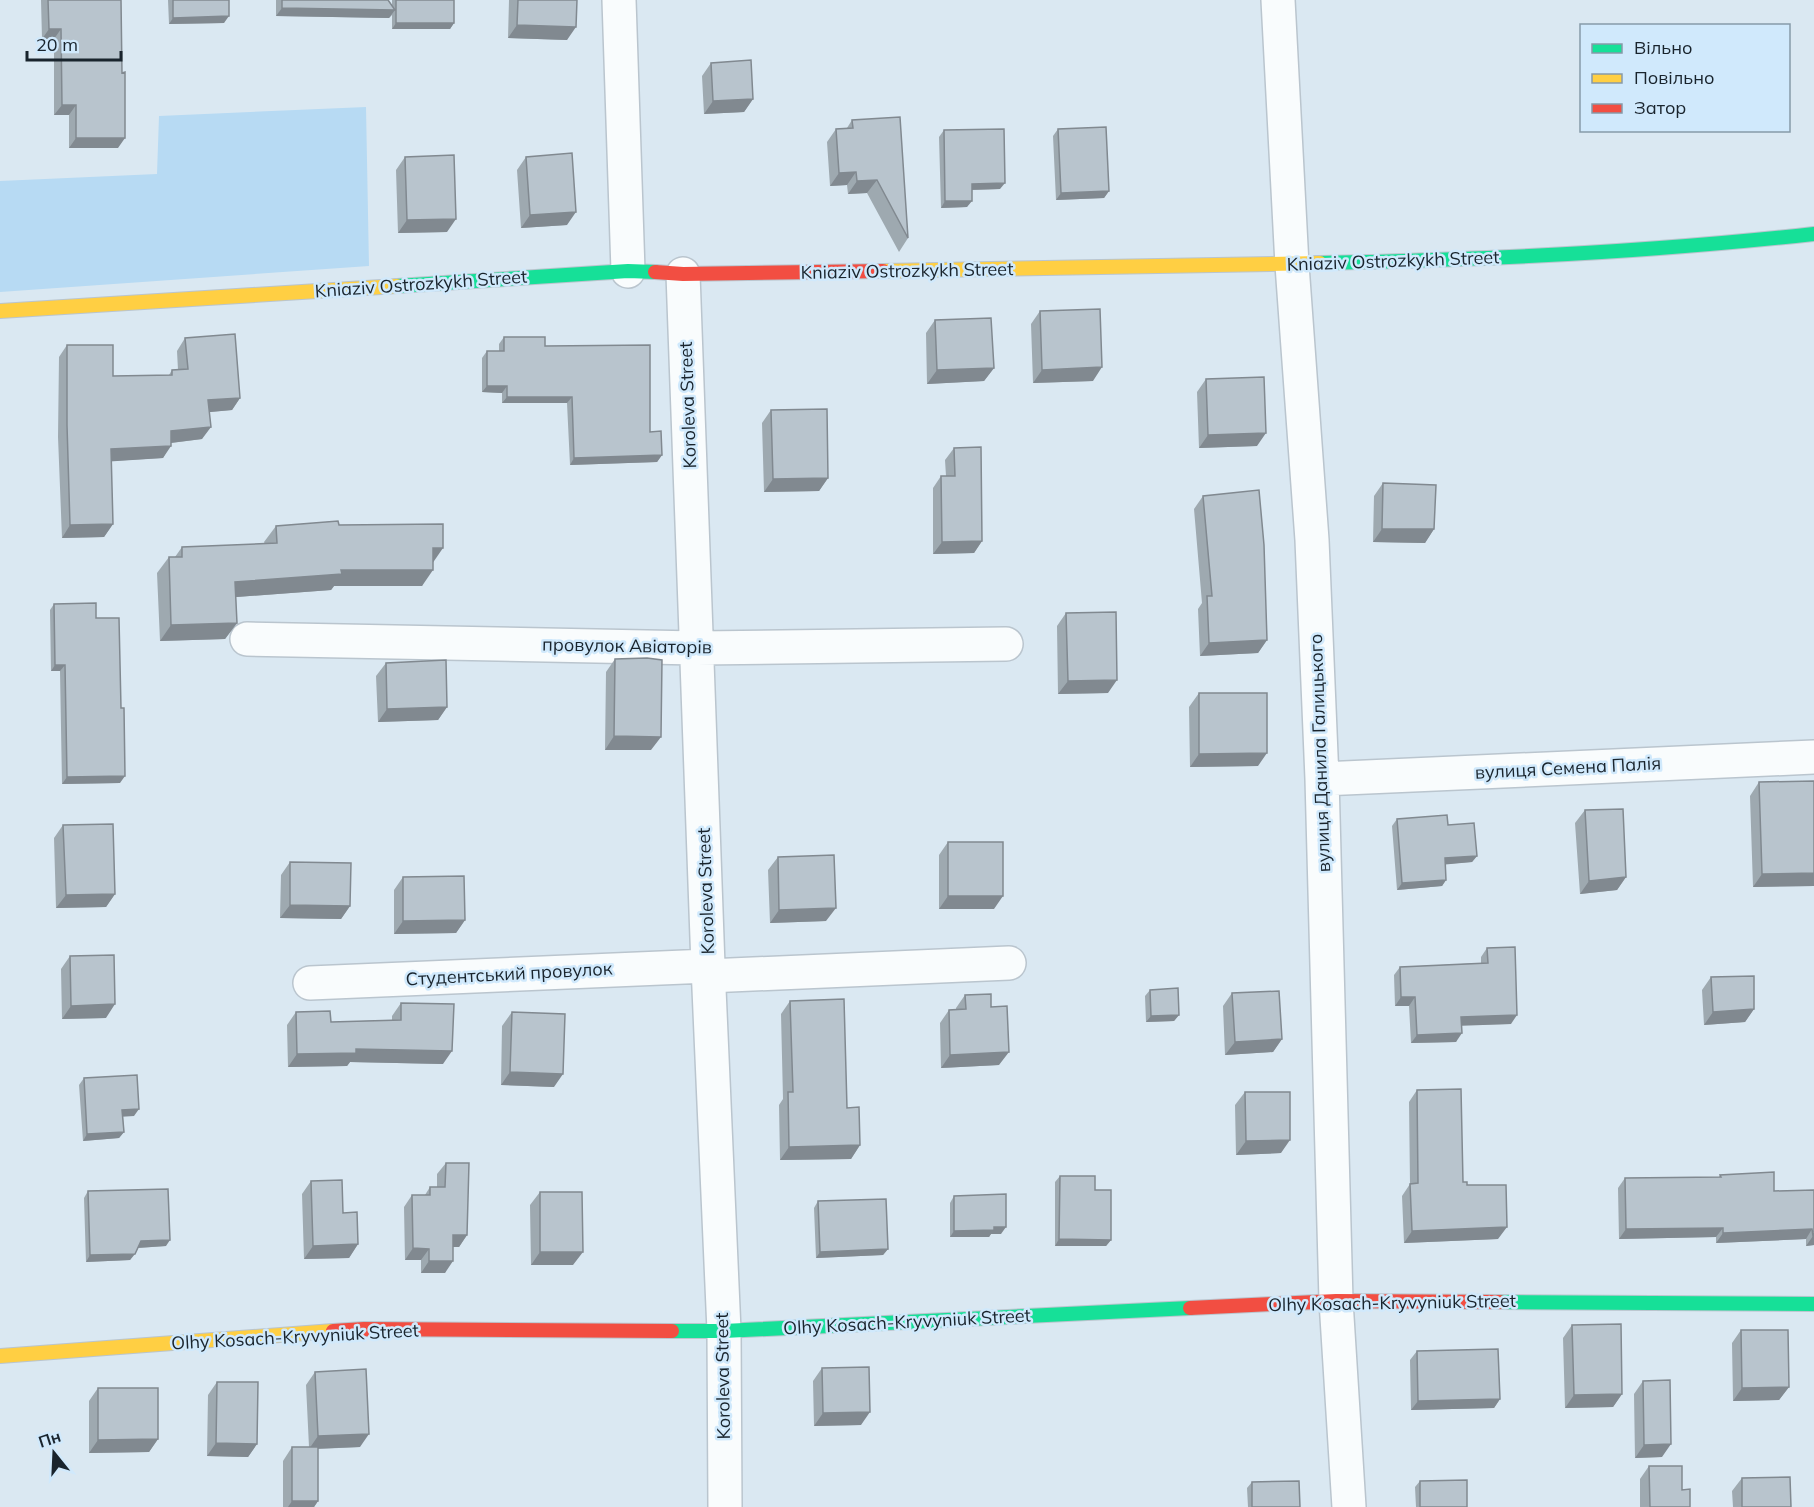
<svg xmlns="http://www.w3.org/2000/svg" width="1814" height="1507" viewBox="0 0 1814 1507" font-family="Mulish,sans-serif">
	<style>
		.green { fill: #b7daf3 }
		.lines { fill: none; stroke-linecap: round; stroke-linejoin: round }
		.street-casing { stroke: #bac5ce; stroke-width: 36 }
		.fast-casing { stroke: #bac5ce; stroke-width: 16 }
		.slow-casing { stroke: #bac5ce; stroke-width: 16 }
		.jam-casing { stroke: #bac5ce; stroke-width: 16 }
		.street { stroke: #f9fcfd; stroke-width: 33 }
		.fast { stroke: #16e098; stroke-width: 14 }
		.slow { stroke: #ffcf43; stroke-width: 14 }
		.jam { stroke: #f24e42; stroke-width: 14 }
		.wall { fill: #9ea9b0 }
		.shaded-wall { fill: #818990 }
		.building { fill: #b8c4cd; stroke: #818990; stroke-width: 1.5 }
		.labels { text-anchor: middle; stroke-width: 5; stroke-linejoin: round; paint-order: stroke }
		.street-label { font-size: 18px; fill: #19242d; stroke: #d0e9fc }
	</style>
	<rect width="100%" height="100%" fill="#dae8f2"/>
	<path class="green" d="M366,107L369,266L0,292V181L157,174L159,116Z"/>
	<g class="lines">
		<defs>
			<path id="street" d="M619,0L628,271
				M1278,0L1292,265L1312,540L1322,779L1336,1301L1349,1507
				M683,274L708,966L724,1331L725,1507
				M247,639L697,648L1006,644
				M1322,779L1814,757
				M708,976L1009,963
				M310,983L708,966"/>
			<path id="fast" d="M1320,263C1485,260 1650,252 1814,234
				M397,286L628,271L655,272
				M1500,1302L1814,1304
				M672,1331H724L1190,1308"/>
			<path id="slow" d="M883,271L1320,263
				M0,311L397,286
				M0,1356L333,1331"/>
			<path id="jam" d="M655,272L683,274L883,271
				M1190,1308L1336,1301L1500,1302
				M333,1331L364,1329L672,1331"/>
		</defs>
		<use href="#street" class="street-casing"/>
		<use href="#fast" class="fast-casing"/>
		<use href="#slow" class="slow-casing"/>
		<use href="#jam" class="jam-casing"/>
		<use href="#street" class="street"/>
		<use href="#fast" class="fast"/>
		<use href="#slow" class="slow"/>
		<use href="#jam" class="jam"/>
	</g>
	<path class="wall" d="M41,0H121L118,148H69V115H54V39H42Z
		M168,0H229L224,23L169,24Z
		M276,0H388L392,5V0H454V23L450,29H392V15L389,18L276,16Z
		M509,0H577L567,40L508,38Z
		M711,63L753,99L744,112L704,114L702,76Z
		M852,120L908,238L899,252L867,193L848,194L847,185L830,186L827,142L836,129L847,128Z
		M1058,129L1109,191L1104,198L1056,200L1053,136Z
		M944,130L1000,189L972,190L967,207L941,208L939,137Z
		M405,157L447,232L398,233L396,170Z
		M526,157L567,225L521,228L517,170Z
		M1040,311L1093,381L1033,383L1031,324Z
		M935,320L994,368L984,381L927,384L926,333Z
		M504,337L545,346L650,432L662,455L657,462L570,465L567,403H502V393L482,392V358L487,351H499V344Z
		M185,338L240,398L232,410L209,412L202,439L171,443L163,458L111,461L113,524L104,537L62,538L58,437L59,357L67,345L113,376L169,375L172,370H178L177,351Z
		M1206,379L1257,446L1199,448L1197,392Z
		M771,410L828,478L819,491L764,492L762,423Z
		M954,448L982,541L974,553L933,554V488L941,476H946L945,460Z
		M1383,483L1434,529L1425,543L1373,542L1374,496Z
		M1203,496L1267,640L1258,653L1200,656L1198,609L1202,603L1194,509Z
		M339,525L433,563L422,586H334L331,590L236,597L237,623L225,639L160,641L157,573L169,557H175L182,547L265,544L264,542L276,526Z
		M54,604L96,618L120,783L62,784L60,671H51L50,610Z
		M1066,613L1108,693L1058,694L1057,626Z
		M615,659L651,750H605L606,672Z
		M386,663L447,707L438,720L378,722L376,676Z
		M1199,693L1258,766L1190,767L1189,707Z
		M1759,782L1814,886L1753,887L1750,796Z
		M1585,810L1626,877L1617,890L1580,894L1575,823Z
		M1397,819L1448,825L1477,856L1472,862L1445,864L1446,880L1442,886L1397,890L1392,826Z
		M63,825L115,894L106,907L56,908L54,838Z
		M948,842L994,909H939V855Z
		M778,857L826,921L770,923L768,870Z
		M290,862L350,906L341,919L280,918L281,875Z
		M403,877L465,920L456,933L394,934V890Z
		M1487,948L1511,1024L1462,1025L1456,1042L1411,1043L1409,1006H1395L1394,975L1400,967L1481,963V957Z
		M70,956L106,1018L62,1019L61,969Z
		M1711,977L1754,1009L1745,1022L1704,1025L1702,990Z
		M1150,990L1179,1015L1174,1021L1146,1022L1145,996Z
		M1232,993L1282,1039L1273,1052L1225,1055L1223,1006Z
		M965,995L991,1007L999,1065L941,1068L940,1023L949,1010L956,1009V1008Z
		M790,1001L847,1108L860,1145L851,1159L780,1160L779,1105L783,1099L781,1014Z
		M401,1003L443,1064L350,1062L347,1066L288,1067L287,1025L296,1012L331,1022L392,1020V1016Z
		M512,1012L554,1087L501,1085L502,1026Z
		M84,1078L134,1116H123L124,1132L119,1138L83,1141L79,1085Z
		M1417,1090L1463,1182L1498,1239L1404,1243L1402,1196L1410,1184L1409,1102Z
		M1245,1092L1281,1153L1236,1155L1235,1105Z
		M446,1163L467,1235L459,1247H453L445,1273H421V1260H405L404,1207L412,1195H425L430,1187H437V1174Z
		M1720,1175L1774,1191L1814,1190V1245L1806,1246V1239L1716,1243V1237L1619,1239L1618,1188L1625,1178L1719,1177Z
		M1060,1176L1095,1190L1111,1240L1106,1246H1055V1182Z
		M311,1181L343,1213L358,1244L349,1258L304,1259L302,1194Z
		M88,1191L166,1246L138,1248L130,1260L86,1262L84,1198Z
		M540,1192L573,1265H531L530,1205Z
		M954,1196L1001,1234H991L989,1237H950V1203Z
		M818,1201L888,1249L883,1255L816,1258L814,1208Z
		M1572,1325L1622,1394L1613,1407L1565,1408L1563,1338Z
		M1741,1330L1789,1387L1779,1400L1733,1401L1732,1343Z
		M1417,1351L1500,1399L1494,1408L1411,1410L1410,1360Z
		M822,1368L861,1425L814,1426L813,1381Z
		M315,1372L360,1447L318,1449V1501L314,1507H283V1461L292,1447H309L306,1385Z
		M1643,1381L1662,1457L1635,1458L1634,1394Z
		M217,1382L257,1444L248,1457L207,1456L208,1395Z
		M98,1388L158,1439L149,1452L89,1453V1401Z
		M1649,1466L1682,1490L1690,1507H1640V1479Z
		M1742,1478L1791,1507H1733L1732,1491Z
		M1420,1481L1467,1507H1416L1415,1487Z
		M1252,1482L1300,1507H1248L1247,1488Z"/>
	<path class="shaded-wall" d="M282,8L395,10L389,18L276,16Z
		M229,16L224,23L169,24L173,18Z
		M396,23H454L450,29H392Z
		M517,25L576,27L567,40L508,38Z
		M49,29H61L54,39H42Z
		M753,99L744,112L704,114L713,101Z
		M62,105H76L69,115H54Z
		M76,138H125L118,148H69Z
		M856,172L847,185L830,186L839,173Z
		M877,180L867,193L848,194L857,181Z
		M1005,183L1000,189L967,190L972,184Z
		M1109,191L1104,198L1056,200L1061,193Z
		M945,201H972L967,207L941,208Z
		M576,212L567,225L521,228L530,215Z
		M456,219L447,232L398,233L407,220Z
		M1102,367L1093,381L1033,383L1042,370Z
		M994,368L984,381L927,384L937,370Z
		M487,386H507L502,393L482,392Z
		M507,397H572L567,403H502Z
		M240,398L232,410L200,413L208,400Z
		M211,427L202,439L162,444L171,431Z
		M1266,433L1257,446L1199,448L1208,435Z
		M171,446L163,458L102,462L111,449Z
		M662,455L657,462L570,465L574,458Z
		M828,478L819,491L764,492L773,479Z
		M113,524L104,537L62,538L70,525Z
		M1382,529H1434L1425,543L1373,542Z
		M982,541L974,553L933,554L942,542Z
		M433,548H443L432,564Z
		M341,570H433L422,586H334L331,590L224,598L235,582Z
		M237,623L225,639L160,641L171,625Z
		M1267,640L1258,653L1200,656L1209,643Z
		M55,665H65L60,671H51Z
		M1117,680L1108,693L1058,694L1068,681Z
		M447,707L438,720L378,722L387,709Z
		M614,736L661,737L651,750H605Z
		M1267,753L1258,766L1190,767L1199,754Z
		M125,776L120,783L62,784L67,777Z
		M1477,856L1472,862L1440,865L1445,858Z
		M1814,873V886L1753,887L1762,874Z
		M1626,877L1617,890L1580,894L1589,881Z
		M1446,880L1442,886L1397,890L1402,883Z
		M115,894L106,907L56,908L66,895Z
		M948,896H1003L994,909H939Z
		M290,905L350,906L341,919L280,918Z
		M836,908L826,921L770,923L779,910Z
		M465,920L456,933L394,934L403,921Z
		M1401,997H1415L1409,1006H1395Z
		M115,1004L106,1018L62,1019L71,1006Z
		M1754,1009L1745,1022L1704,1025L1713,1012Z
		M1179,1015L1174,1021L1146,1022L1151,1016Z
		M1517,1015L1511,1024L1455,1026L1461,1017Z
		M1462,1033L1456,1042L1411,1043L1417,1035Z
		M1282,1039L1273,1052L1225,1055L1235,1042Z
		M356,1049L452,1051L443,1064L350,1062L347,1066L288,1067L297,1054Z
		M1009,1052L999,1065L941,1068L950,1055Z
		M510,1072L563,1074L554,1087L501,1085Z
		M139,1109L134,1116L118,1117L122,1110Z
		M124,1132L119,1138L83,1141L87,1134Z
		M1290,1140L1281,1153L1236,1155L1246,1141Z
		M860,1145L851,1159L780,1160L789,1147Z
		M994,1227H1006L1001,1234H991L989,1237H950L954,1231Z
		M1507,1227L1498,1239L1404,1243L1412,1231Z
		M1723,1228L1716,1237L1619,1239L1626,1229Z
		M1812,1229L1806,1239L1716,1243L1723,1233Z
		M453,1235H467L459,1247H445Z
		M1813,1236H1814V1245L1806,1246Z
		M1059,1239L1111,1240L1106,1246H1055Z
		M170,1240L166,1246L136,1248L141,1241Z
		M358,1244L349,1258L304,1259L313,1246Z
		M413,1248L429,1249L421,1260H405Z
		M888,1249L883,1255L816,1258L820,1252Z
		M540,1252H583L573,1265H531Z
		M135,1254L130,1260L86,1262L90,1255Z
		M429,1261H453L445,1273H421Z
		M1789,1387L1779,1400L1733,1401L1742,1388Z
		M1622,1394L1613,1407L1565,1408L1574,1395Z
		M1500,1399L1494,1408L1411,1410L1418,1401Z
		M870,1412L861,1425L814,1426L823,1413Z
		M369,1434L360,1447L309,1449L318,1436Z
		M158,1439L149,1452L89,1453L98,1440Z
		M216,1443L257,1444L248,1457L207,1456Z
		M1671,1444L1662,1457L1635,1458L1644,1445Z
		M292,1501H318L314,1507H288Z"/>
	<path class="building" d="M48,0H121L122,73L125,72V138H76V105H62L61,29H49Z
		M173,0H229V16L173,18Z
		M282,0H388L395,10L282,8Z
		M396,0H454V23H396Z
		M518,0H577L576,27L517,25Z
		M751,60L753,99L713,101L711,63Z
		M900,117L908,238L877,180L857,181L856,172L839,173L836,129L853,128L852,120Z
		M1106,127L1109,191L1061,193L1058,129Z
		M1004,129L1005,183L972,184V201H945L944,130Z
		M572,153L576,212L530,215L526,157Z
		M454,155L456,219L407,220L405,157Z
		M1100,309L1102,367L1042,370L1040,311Z
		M991,318L994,368L937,370L935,320Z
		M235,334L240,398L208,400L211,427L171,431V446L111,449L113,524L70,525L67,425V345H113V376L172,375V370L188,369L185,338Z
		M504,337H545V346L650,345V432L661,431L662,455L574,458L572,397H507V386H487V351H504Z
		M1264,377L1266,433L1208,435L1206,379Z
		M827,409L828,478L773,479L771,410Z
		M981,447L982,541L942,542L941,476H955L954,448Z
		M1383,483L1436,485L1434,529H1382Z
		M1259,490L1264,545L1267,640L1209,643L1207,596H1212L1203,496Z
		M338,521L339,525L443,524V548H433V570H341L342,574L235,582L237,623L171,625L169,557H182V547L277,543L276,526Z
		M96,603V618H119L121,708H124L125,776L67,777L65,665H55L54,604Z
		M1116,612L1117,680L1068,681L1066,613Z
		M647,658L662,660L661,737L614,736L615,659Z
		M446,660L447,707L387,709L386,663Z
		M1199,693H1267V753L1199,754Z
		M1814,781V873L1762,874L1759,782Z
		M1623,809L1626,877L1589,881L1585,810Z
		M1447,815L1448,825L1474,823L1477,856L1445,858L1446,880L1402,883L1397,819Z
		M113,824L115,894L66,895L63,825Z
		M948,842H1003V896H948Z
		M834,855L836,908L779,910L778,857Z
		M290,862L351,863L350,906L290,905Z
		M464,876L465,920L403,921V877Z
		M1515,947L1517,1015L1461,1017L1462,1033L1417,1035L1415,997H1401L1400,967L1488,963L1487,948Z
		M114,955L115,1004L71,1006L70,956Z
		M1754,976V1009L1713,1012L1711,977Z
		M1178,988L1179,1015L1151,1016L1150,990Z
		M1279,991L1282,1039L1235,1042L1232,993Z
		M991,994V1007L1007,1006L1009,1052L950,1055L949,1010L966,1009L965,995Z
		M844,999L847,1108L859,1107L860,1145L789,1147L788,1092H793L790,1001Z
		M401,1003L454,1004L452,1051L356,1049V1053L297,1054L296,1012L330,1011L331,1022L401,1020Z
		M512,1012L565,1014L563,1074L510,1072Z
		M137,1075L139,1109L122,1110L124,1132L87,1134L84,1078Z
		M1461,1089L1463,1182H1467V1185H1506L1507,1227L1412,1231L1410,1184L1418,1183L1417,1090Z
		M1245,1092H1290V1140L1246,1141Z
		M446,1163H469L467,1235H453V1261H429V1249L413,1248L412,1195H430V1187H445Z
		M1774,1172V1191L1814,1190V1236H1813L1812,1229L1723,1233V1228L1626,1229L1625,1178L1721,1177L1720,1175Z
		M1060,1176H1095V1190H1111V1240L1059,1239Z
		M342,1180L343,1213L357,1212L358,1244L313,1246L311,1181Z
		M168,1189L170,1240L141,1241L135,1254L90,1255L88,1191Z
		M540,1192H582L583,1252H540Z
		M1006,1194V1227H994V1230L954,1231V1196Z
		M886,1199L888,1249L820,1252L818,1201Z
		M1621,1324L1622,1394L1574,1395L1572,1325Z
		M1741,1330H1788L1789,1387L1742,1388Z
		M1498,1349L1500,1399L1418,1401L1417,1351Z
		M869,1367L870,1412L823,1413L822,1368Z
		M366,1369L369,1434L318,1436L315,1372Z
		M1670,1380L1671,1444L1644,1445L1643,1381Z
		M217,1382H258L257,1444L216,1443Z
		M98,1388H158V1439L98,1440Z
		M292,1447H318V1501H292Z
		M1649,1466H1682V1490L1690,1489V1507H1650Z
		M1790,1477L1791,1507H1742V1478Z
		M1467,1480V1507H1420V1481Z
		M1299,1481L1300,1507H1252V1482Z"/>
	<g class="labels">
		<g class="street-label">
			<text transform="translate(1393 261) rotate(-2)" y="6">Kniaziv Ostrozkykh Street</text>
			<text transform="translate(907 271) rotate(-1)" y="6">Kniaziv Ostrozkykh Street</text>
			<text transform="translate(421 284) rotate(-4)" y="6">Kniaziv Ostrozkykh Street</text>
			<text transform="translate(688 405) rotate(-92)" y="6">Koroleva Street</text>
			<text transform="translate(627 646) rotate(1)" y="6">провулок Авіаторів</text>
			<text transform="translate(1320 753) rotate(-92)" y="6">вулиця Данила Галицького</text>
			<text transform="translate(1568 768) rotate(-3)" y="6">вулиця Семена Палія</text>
			<text transform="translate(706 891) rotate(-92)" y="6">Koroleva Street</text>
			<text transform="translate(509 974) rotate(-3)" y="6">Студентський провулок</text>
			<text transform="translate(1392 1303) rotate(-1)" y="6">Olhy Kosach-Kryvyniuk Street</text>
			<text transform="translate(907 1322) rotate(-3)" y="6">Olhy Kosach-Kryvyniuk Street</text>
			<text transform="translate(295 1337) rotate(-3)" y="6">Olhy Kosach-Kryvyniuk Street</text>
			<text transform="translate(723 1376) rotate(-91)" y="6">Koroleva Street</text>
		</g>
	</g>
	<rect x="1580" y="24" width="210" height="108" fill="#d0e9fc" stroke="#879aa9" stroke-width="1.5"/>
	<rect x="1592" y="44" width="30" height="9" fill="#16e098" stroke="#879aa9" stroke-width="1.5"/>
	<text x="1634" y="54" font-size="18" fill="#19242d">Вільно</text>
	<rect x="1592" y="74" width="30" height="9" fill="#ffcf43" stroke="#879aa9" stroke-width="1.5"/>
	<text x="1634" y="84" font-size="18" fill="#19242d">Повільно</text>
	<rect x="1592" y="104" width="30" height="9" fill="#f24e42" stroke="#879aa9" stroke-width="1.5"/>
	<text x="1634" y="114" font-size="18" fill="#19242d">Затор</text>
	<g transform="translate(54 1453) rotate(342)" stroke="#d0e9fc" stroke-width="4.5" paint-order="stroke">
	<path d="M0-4.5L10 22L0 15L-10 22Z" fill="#19242d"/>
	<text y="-9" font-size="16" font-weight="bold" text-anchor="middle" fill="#19242d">Пн</text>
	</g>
	<path d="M27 51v9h94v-9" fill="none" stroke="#19242d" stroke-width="3"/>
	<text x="36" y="51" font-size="18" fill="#19242d" stroke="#d0e9fc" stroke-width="4.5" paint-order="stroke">20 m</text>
</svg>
